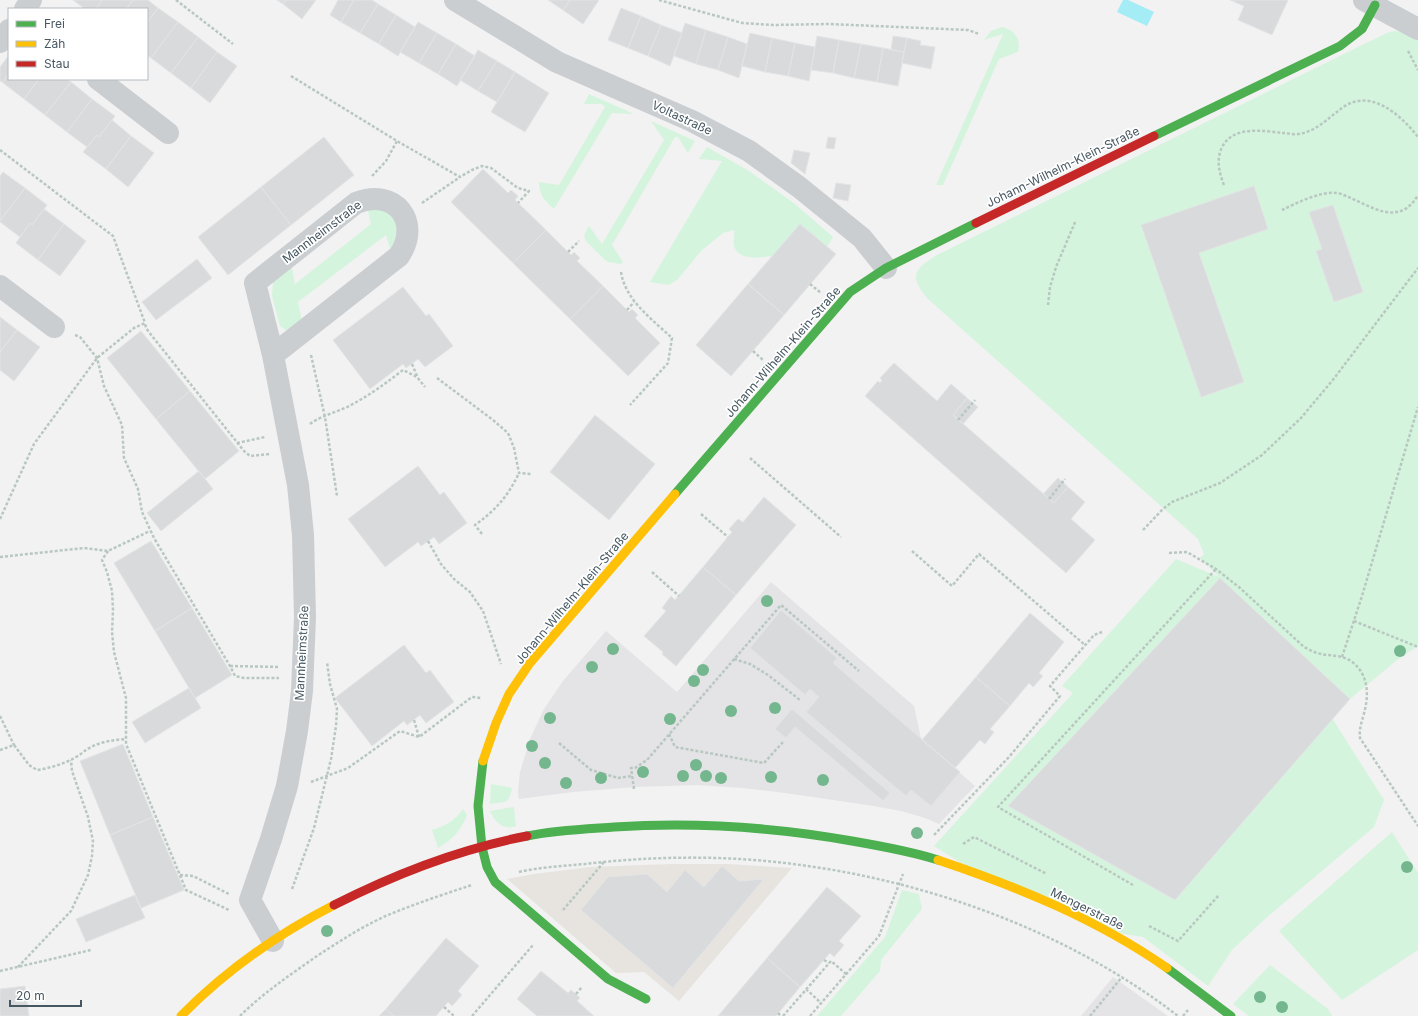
<svg xmlns="http://www.w3.org/2000/svg" width="1418" height="1016" viewBox="0 0 1418 1016" font-family="Inter,sans-serif">
	<style>
		.commercial { fill: #e7e4e0 }
		.education { fill: #e4e3e5 }
		.green { fill: #d4f4dd }
		.water { fill: #a4ecf6 }
		.building { fill: #d8dadb; stroke: #e3e4e5 }
		.lines { fill: none; stroke-linecap: round; stroke-linejoin: round }
		.path { stroke: #b8c8c1; stroke-width: 2.5; stroke-dasharray: 3 2; stroke-linecap: butt }
		.street { stroke: #cbced1; stroke-width: 22 }
		.fast { stroke: #4caf50; stroke-width: 9 }
		.slow { stroke: #ffc107; stroke-width: 9 }
		.jam { stroke: #c62828; stroke-width: 9 }
		.tree { fill: #74b78f }
		.labels { text-anchor: middle; stroke-width: 3.5; stroke-linejoin: round; paint-order: stroke }
		.street-label { font-size: 12px; fill: #465761; stroke: #fff }
	</style>
	<rect width="100%" height="100%" fill="#f2f2f2"/>
	<path class="commercial" d="M670,864H728L792,868L679,1001L644,972L616,973L507,879L534,874L590,867Z"/>
	<path class="education" d="M771,582L914,706L921,739L975,786L939,824L925,818L901,811L874,806L785,793L743,788L697,785L635,787L573,792L519,799L518,793L520,772L530,739L544,709L563,681L606,631L677,692Z
		M1113,977L1168,1016H1081Z"/>
	<path class="green" d="M1002,27C1015,30 1021,39 1018,52L999,59L943,185H936L1003,34L984,40L991,31Z
		M1394,31L1404,32L1418,39V646L1397,660L1350,699L1220,578L1008,806L1175,900L1332,718L1384,800L1374,827L1266,918L1232,950L1208,986L1143,937L1124,934L961,863L934,846L1073,693L1062,686L1176,559L1219,577L1200,558L1204,554L1198,539L928,299C909,276 913,270 937,255L1362,45L1387,33Z
		M589,94L634,114L612,113L554,209C545,201 539,195 539,182L559,185L605,107L602,104H584Z
		M651,121L695,141L688,153L678,137H675L612,245L623,262L621,264L608,262L605,260L586,241C582,236 586,231 589,226L602,244L664,140Z
		M707,147L749,171L795,204L833,237L827,247L800,224L773,256C760,257 740,262 734,246C733,242 735,235 734,230L723,233L701,251L678,279L669,285L650,282L722,161L699,159Z
		M366,202H378L400,226L392,255L386,235L298,302L302,321L293,328L286,330L280,326L272,296L273,282L291,263L295,284L371,224Z
		M491,784L512,788C508,806 506,801 490,804Z
		M513,807L514,808L516,826C503,831 495,822 490,811Z
		M463,809L467,815C461,831 452,840 438,848L432,830C447,825 453,822 463,809Z
		M1392,832L1418,873V950L1342,1000L1279,931Z
		M902,890L919,894L922,909L881,960L880,971L841,1016H817L885,937Z
		M1270,965L1328,1009L1332,1016H1249L1233,1004Z"/>
	<path class="water" d="M1123,0H1128L1154,12L1147,26L1117,12Z"/>
	<path class="building" d="M73,0H102L96,9H85Z
		M102,0H133L126,9H96Z
		M133,0H148L158,8L147,23V9H126Z
		M277,0H286L283,4Z
		M286,0H316L302,19L283,4Z
		M338,0H354L341,22L330,15Z
		M354,0H372L378,4L360,33L341,22Z
		M548,0H570L563,10Z
		M570,0H599L583,24L563,10Z
		M1230,0H1288L1272,35L1238,20L1244,6Z
		M378,4L396,15L379,44L360,33Z
		M158,8L178,22L151,58L147,55V23Z
		M621,8L641,16L628,48L608,40Z
		M396,15L415,27L398,56L379,44Z
		M641,16L661,25L648,56L628,48Z
		M178,22L198,37L171,73L151,58Z
		M418,22L437,33L419,63L400,52Z
		M685,23L706,30L696,64L674,56Z
		M661,25L682,33L670,66L648,56Z
		M706,30L728,37L718,70L696,64Z
		M437,33L456,44L438,74L419,63Z
		M750,33L772,38L765,72L742,66Z
		M817,36L839,40L833,73L811,70Z
		M893,36L907,38L904,52L891,50Z
		M198,37L217,52L191,88L171,73Z
		M728,37L747,44L739,78L718,70Z
		M772,38L795,43L788,76L765,72Z
		M907,38L921,41L920,45L935,47L931,69L902,63Z
		M839,40L861,44L854,78L833,73Z
		M795,43L815,47L809,81L788,76Z
		M456,44L475,56L457,86L438,74Z
		M861,44L883,48L877,82L854,78Z
		M883,48L904,52L898,86L877,82Z
		M478,50L497,61L478,91L460,80Z
		M217,52L237,66L210,103L191,88Z
		M9,55V74L2,82L0,81V67Z
		M497,61L515,72L497,102L478,91Z
		M515,72L549,93L525,132L491,112Z
		M9,74V79H39L24,99L2,82Z
		M39,79H66L71,82L45,115L24,99Z
		M71,82L92,99L67,132L45,115Z
		M92,99L115,116L99,137L97,135L87,147L67,132Z
		M112,120L131,136L106,169L83,152L97,135L99,137Z
		M131,136L154,153L128,187L106,169Z
		M324,137L354,175L291,225L261,187Z
		M828,137L836,138L834,149L826,148Z
		M794,150L810,153L805,174L791,163Z
		M483,169L508,193L511,190L518,196L515,200L546,230L513,263L451,202Z
		M3,172L25,188L0,221V176Z
		M836,183L851,185L848,201L833,198Z
		M1254,186L1268,229L1199,253L1244,382L1201,397L1141,225Z
		M261,187L291,225L228,275L198,237Z
		M25,188L47,205L32,225L30,223L20,237L0,222V221Z
		M1333,205L1363,292L1334,302L1316,251L1322,249L1309,212Z
		M44,209L64,224L38,260L16,243L30,223L32,225Z
		M64,224L86,241L60,276L38,260Z
		M800,224L836,254L784,315L748,284Z
		M546,230L571,255L574,252L580,258L577,261L603,286L570,319L513,263Z
		M197,259L212,278L156,320L142,302Z
		M748,284L784,315L731,376L696,345Z
		M603,286L629,312L632,309L638,315L635,318L660,343L628,376L570,319Z
		M403,287L426,316L429,314L453,346L425,367L418,359L406,368L403,364L370,389L333,340Z
		M0,317L17,330L0,352Z
		M17,330L40,347L14,381L0,370V352Z
		M141,331L190,391L156,419L107,358Z
		M894,363L937,401L951,384L967,398L953,415L1054,503L1068,487L1085,502L1071,519L1095,540L1066,573L865,396L878,381L880,383L882,380L880,378Z
		M190,391L239,451L205,479L156,419Z
		M967,398L978,407L963,424L953,415Z
		M595,415L655,464L609,520L550,472Z
		M418,466L440,495L444,492L467,523L439,544L434,537L421,546L418,542L385,567L348,519Z
		M199,471L213,489L161,531L147,513Z
		M1058,478L1068,487L1054,503L1043,494Z
		M764,497L796,525L736,595L703,567L732,532L729,529L738,519L743,522Z
		M151,541L192,608L155,631L114,563Z
		M703,567L736,595L676,666L662,654L663,652L644,636L666,611L662,608L671,596L675,600Z
		M1220,578L1350,699L1175,900L1008,806Z
		M192,608L232,675L195,698L155,631Z
		M781,610L837,658L833,663L960,772L931,806L911,790L906,796L806,712L819,697L810,689L805,695L750,648Z
		M1030,613L1064,642L1039,673L1043,676L1033,687L1029,683L1010,706L976,677Z
		M404,645L426,673L430,670L454,702L426,723L420,715L407,725L404,721L372,746L335,698Z
		M976,677L1010,706L990,729L994,732L985,744L980,740L955,768L922,740Z
		M189,688L201,708L145,743L132,722Z
		M792,709L890,793L883,801L795,727L786,738L775,729Z
		M123,744L153,817L110,835L80,761Z
		M153,817L184,890L141,908L110,835Z
		M722,866L739,881L764,879L673,988L581,910L608,877L647,874L667,892L685,870L704,887Z
		M827,887L861,916L839,941L844,945L834,957L830,953L800,987L767,958Z
		M135,895L145,918L86,942L76,919Z
		M446,938L479,966L458,991L462,995L452,1006L448,1002L436,1016H394L386,1009Z
		M767,958L800,987L776,1016H718Z
		M541,971L568,993L571,990L576,994L580,998L577,1001L594,1016H537L517,999Z
		M25,986L29,1016H0V989Z
		M386,1009L394,1016H379Z"/>
	<g class="lines">
		<path class="path" d="M176,0L233,44
			M659,0L742,23L773,25L829,24L968,30L979,34
			M1408,51L1418,70
			M291,76L397,141L460,177L472,170L482,166L491,168L518,188L529,191L518,203
			M0,150L113,236L145,323
			M372,176L386,161L397,141
			M1224,185C1219,172 1216,160 1222,147C1234,125 1263,131 1283,133C1288,133 1293,135 1298,134C1316,132 1328,118 1342,108C1370,87 1401,115 1418,137
			M422,203L460,177
			M1282,210C1297,203 1320,191 1337,193C1340,193 1343,195 1346,196C1371,206 1399,228 1418,195
			M568,252L579,241
			M621,272C625,300 653,320 672,338L668,363L630,405
			M810,284L821,293
			M1048,305L1050,287L1056,267L1076,220
			M627,310L634,302
			M75,335L80,337L97,358L104,386L122,425L124,458L138,489L142,512L154,538L230,666L235,676L244,678H279
			M753,351L763,360
			M311,355L325,417L337,496
			M412,364L417,376
			M437,378L493,420L508,433L514,448L519,473L532,474
			M958,420L975,400
			M310,424C322,415 338,412 351,405C370,395 386,383 403,370L417,377L425,387
			M237,443L265,437
			M750,458L841,537
			M1049,499L1065,479
			M701,514L728,537
			M0,519L34,444L97,358L134,328L145,323L146,328L152,336L244,451L250,456L270,454
			M1143,530L1163,509L1172,502L1220,483L1262,455L1301,418L1332,381L1418,268
			M482,534L475,525C496,510 508,496 519,473
			M428,541L441,564L454,579L470,592L483,611L501,664
			M108,551L102,560L107,572L112,591L113,610L112,632L114,652L126,698V744L186,890L229,910
			M912,551L952,586L979,554L1085,645
			M1169,553L1187,552L1216,569L1240,588L1304,647C1310,650 1315,653 1321,654C1331,656 1342,655 1351,661C1370,675 1369,697 1363,717C1361,724 1359,731 1360,738L1418,826
			M0,557L84,548L108,551L150,531
			M652,572L679,596
			M1354,621L1418,647
			M1342,657L1362,596L1418,407
			M734,659L750,664L768,675L800,700
			M230,666L280,667
			M0,716L14,745
			M414,720L419,737
			M669,734L675,747L764,763L783,742
			M559,743L591,770L618,778L632,776
			M0,750L14,745L29,765L37,770C50,768 64,764 76,757C80,755 83,752 86,750C98,742 112,740 126,739
			M311,782L348,768L400,731L419,737L472,697L481,698
			M634,789L631,768H635L647,760L781,605L859,671
			M934,835L1009,757L1060,696L1050,686L1094,635L1102,632
			M963,844L974,837L1047,874
			M519,872C540,867 563,866 585,864C653,856 724,855 793,864C929,881 1069,932 1178,1016
			M180,875L193,876L229,894
			M1133,885L998,807L1216,569
			M292,889L314,828L331,759L336,726L337,709L330,684L327,662
			M563,910L604,862
			M1149,926L1178,941L1219,895
			M824,960L829,963
			M18,967L71,911L88,875L92,856L93,841L88,817L72,771L71,760
			M0,971L91,950
			M806,989L821,1003
			M576,994L582,987
			M444,1007L454,1016
			M778,1013L781,1016
			M240,1016C263,993 290,975 317,956C340,941 363,926 388,915C415,904 444,894 472,885
			M472,1016L533,945
			M783,1016L831,961L846,974
			M810,1016L879,936L903,874
			M1090,1016L1122,977
			M1183,1016L1188,1010"/>
		<path class="street" d="M455,0L557,62L692,121L749,151L799,187L862,238L886,268
			M1364,0L1418,29
			M25,9L31,0
			M0,42L9,30
			M98,79L168,133
			M0,286L54,327
			M273,941L250,900L271,839L287,786L297,731L302,691L305,617L303,535L298,485L273,355L255,283L356,203C395,187 422,222 399,256L273,355"/>
		<path class="fast" d="M1154,136L1340,46L1362,29L1375,5
			M675,494L850,292L886,268L976,223
			M483,761L478,806L482,847L487,867L495,882L608,979L646,999
			M527,836C556,830 585,829 614,827C694,822 774,827 852,841C881,846 910,851 938,860
			M1167,968L1231,1016"/>
		<path class="slow" d="M483,761L496,723L509,694L530,663L675,494
			M938,860C1018,887 1097,919 1167,968
			M181,1016C225,971 278,934 334,905"/>
		<path class="jam" d="M976,223L1154,136
			M334,905C395,874 459,849 527,836"/>
	</g>
	<g class="tree">
		<circle cx="767" cy="601" r="6"/>
		<circle cx="613" cy="649" r="6"/>
		<circle cx="1400" cy="651" r="6"/>
		<circle cx="592" cy="667" r="6"/>
		<circle cx="703" cy="670" r="6"/>
		<circle cx="694" cy="681" r="6"/>
		<circle cx="775" cy="708" r="6"/>
		<circle cx="731" cy="711" r="6"/>
		<circle cx="550" cy="718" r="6"/>
		<circle cx="670" cy="719" r="6"/>
		<circle cx="532" cy="746" r="6"/>
		<circle cx="545" cy="763" r="6"/>
		<circle cx="696" cy="765" r="6"/>
		<circle cx="643" cy="772" r="6"/>
		<circle cx="683" cy="776" r="6"/>
		<circle cx="706" cy="776" r="6"/>
		<circle cx="771" cy="777" r="6"/>
		<circle cx="601" cy="778" r="6"/>
		<circle cx="721" cy="778" r="6"/>
		<circle cx="823" cy="780" r="6"/>
		<circle cx="566" cy="783" r="6"/>
		<circle cx="917" cy="833" r="6"/>
		<circle cx="1407" cy="867" r="6"/>
		<circle cx="327" cy="931" r="6"/>
		<circle cx="1260" cy="997" r="6"/>
		<circle cx="1282" cy="1007" r="6"/>
	</g>
	<g class="labels">
		<g class="street-label">
			<text transform="translate(682 118) rotate(25)" y="4">Voltastraße</text>
			<text transform="translate(1063 167) rotate(-26)" y="4">Johann-Wilhelm-Klein-Straße</text>
			<text transform="translate(322 232) rotate(-37)" y="4">Mannheimstraße</text>
			<text transform="translate(783 352) rotate(-49)" y="4">Johann-Wilhelm-Klein-Straße</text>
			<text transform="translate(572 598) rotate(-50)" y="4">Johann-Wilhelm-Klein-Straße</text>
			<text transform="translate(302 653) rotate(-87)" y="4">Mannheimstraße</text>
			<text transform="translate(1087 909) rotate(26)" y="4">Mengerstraße</text>
		</g>
	</g>
	<rect x="8" y="8" width="140" height="72" fill="#ffffff" stroke="#b5bcc0"/>
	<rect x="16" y="21" width="20" height="6" fill="#4caf50" stroke="#b5bcc0"/>
	<text x="44" y="28" font-size="12" fill="#465761">Frei</text>
	<rect x="16" y="41" width="20" height="6" fill="#ffc107" stroke="#b5bcc0"/>
	<text x="44" y="48" font-size="12" fill="#465761">Zäh</text>
	<rect x="16" y="61" width="20" height="6" fill="#c62828" stroke="#b5bcc0"/>
	<text x="44" y="68" font-size="12" fill="#465761">Stau</text>
	<path d="M10 1000v6h71v-6" fill="none" stroke="#465761" stroke-width="2"/>
	<text x="16" y="1000" font-size="12" fill="#465761" stroke="#ffffff" stroke-width="3" paint-order="stroke">20 m</text>
</svg>
